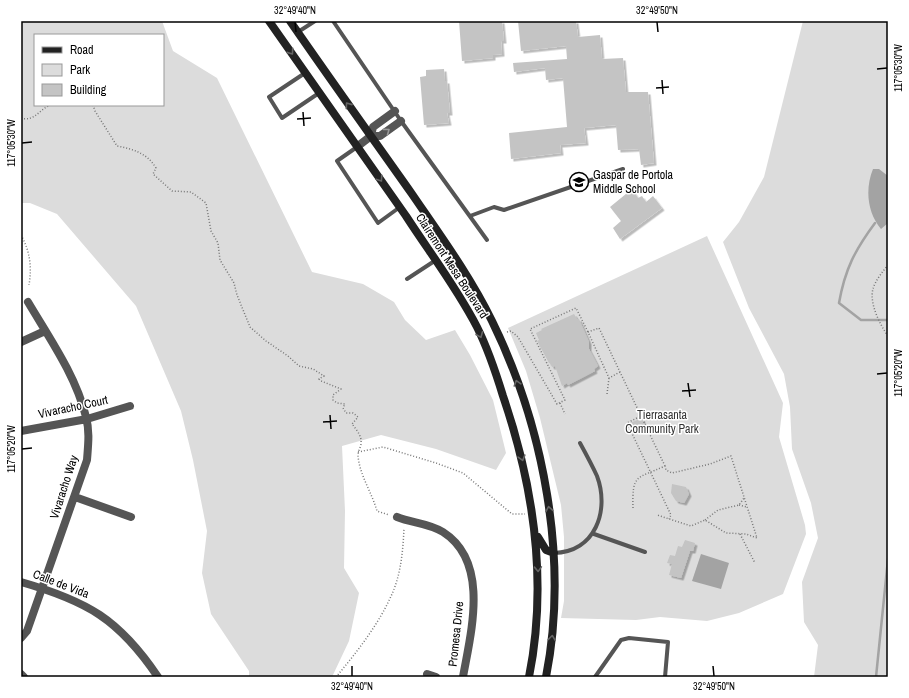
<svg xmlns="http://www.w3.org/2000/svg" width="909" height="698" viewBox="0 0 909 698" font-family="'Archivo Narrow',sans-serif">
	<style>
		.green { fill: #dcdcdc; fill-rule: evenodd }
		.water { fill: #a3a3a3 }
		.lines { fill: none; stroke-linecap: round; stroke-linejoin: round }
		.stream { stroke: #a3a3a3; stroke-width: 2.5 }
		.building { fill: #c4c4c4; filter: url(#shadow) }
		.path { stroke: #777; stroke-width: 1.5; stroke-dasharray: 1 2; stroke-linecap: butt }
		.lane { stroke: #555; stroke-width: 4 }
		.street { stroke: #555; stroke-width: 8 }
		.secondary { stroke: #222; stroke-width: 8 }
		.oneway { stroke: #646464 }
		.oneway2 { stroke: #999 }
		.ticks { fill: none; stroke: #000; stroke-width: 1.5 }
		.labels { text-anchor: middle; stroke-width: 3; stroke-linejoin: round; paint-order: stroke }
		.poi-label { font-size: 12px; fill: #000; stroke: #fff; text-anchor: start }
		.street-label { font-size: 12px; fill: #000; stroke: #fff }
		.park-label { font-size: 12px; fill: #333; stroke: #fff }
		.neatline { fill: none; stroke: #000; stroke-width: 1.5 }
		.ticks-label { font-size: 10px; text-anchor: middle; fill: #000 }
	</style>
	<defs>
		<filter id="shadow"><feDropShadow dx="2.5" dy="2.5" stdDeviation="0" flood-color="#0004"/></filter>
	</defs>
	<rect width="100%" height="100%" fill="#fff"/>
	<path class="green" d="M21,21H162L173,51L217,78L312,272L363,284L394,302L405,320L426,340L455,330L470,355L493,400L506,453L496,470L436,449L381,435L342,446L345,511L344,568L359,593L349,641L332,677H249V671L211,614L202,573L207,531L193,460L181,411L136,306L57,214L30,203H21ZM35,35H163V105H35Z
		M803,21H888V677H814L818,645L804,622L802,582L818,538L811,503L792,449L790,407L784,374L749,308L723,242L739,222L764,177Z
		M707,236L783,403L779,437L805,525L806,534L783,594L739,613L707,621L660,617L636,620L561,618L564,601V537L561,505L540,418L526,371L508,328Z"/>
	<path class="water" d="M873,169H879L888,176V223L881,229C867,212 865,189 873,169Z
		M701,554L729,563L721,589L692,581Z"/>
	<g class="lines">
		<path class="stream" d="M875,223C855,250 845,269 839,303L861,320H888
			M876,677L888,559"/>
	</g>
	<path class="building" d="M459,21H502L504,41H501L502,54L493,55V58L462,61Z
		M518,21H576L578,37L600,35L602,59L623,58L626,92H648L654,163L641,165L639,149L618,150L616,125L584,128L586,143L560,145L561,153L511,159L509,133L567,127L563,78L546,80L545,68L514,72L513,63L567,59L566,46L521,51Z
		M444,69L445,81H447L450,113H447L449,123L424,125L420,77L426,76V70Z
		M632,189L638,198L642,196L646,202L653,196L662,208L620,239L613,228L621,221L610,207Z
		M574,314L577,319H579L589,342V349L598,366L594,369L595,371L568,385L567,383L562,386L555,366L552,367L550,363H549L537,341L539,340L536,333L542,330L541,329Z
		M642,418L645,426L634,431L630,423Z
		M672,484L686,487L689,494L684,503L676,501L671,493Z
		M685,540L695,543L693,551H690L681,578L669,575L672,564L667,563L670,555L675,556L678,546L682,547Z"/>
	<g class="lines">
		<path class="path" d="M93,105L95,111L117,146C133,149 147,153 156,168L153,174L172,191L191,192L206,203L211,231L218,243L220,260L234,283L237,295L250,327L266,341L288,356L299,366L313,369L324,376L319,379L321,381L341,389L333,395V400L337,403L345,404L343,408L346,413H353L358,417L352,424C356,429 362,436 361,443C361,447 358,451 358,455C359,474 372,493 377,511L389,515
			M21,118C35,122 39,109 51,105
			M21,235C30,251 32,267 29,285
			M888,265C883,271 875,281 873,289C869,303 880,325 888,336
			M507,332L511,331L518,337L557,404L565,400L530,329L576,308L588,332
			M620,372L609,378L588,332L599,328L641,416
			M607,394L609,378
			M560,403L565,414
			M358,452L383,447L436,463L463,473L512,514H525
			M665,466L641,416L627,423L671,515L669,519
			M739,505L747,507
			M633,508C632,474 636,479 665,466L666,470L672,473L710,464L731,456L757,538L746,534L726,533L705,520L691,526L657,515
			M705,520L718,510L739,505L744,498
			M740,534L755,563
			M336,677C357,652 379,624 392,594C401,574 403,550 404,528"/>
		<path class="lane" d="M333,21L401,121L487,240
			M298,32L315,21
			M305,73L269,97L282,118L319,93
			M357,147L337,161L378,223L400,207
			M470,216L494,207L504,210L623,169
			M407,279L436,260
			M594,534L645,552
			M554,553C595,552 610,511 597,476C592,465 586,454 580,443
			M595,677L621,640L629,638L668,642L665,677"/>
		<path class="street" d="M371,136L373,127L395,111
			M358,146L371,136H380L401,121
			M21,342L45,331
			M21,431L87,419L130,406
			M75,497L131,517
			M397,517C412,523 429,523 443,532C490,562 471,632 463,677
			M21,582C87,601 119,619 158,677
			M21,638L27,631L87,460C88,446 90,432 86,417C76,376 50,339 28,302
			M21,674L24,677
			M427,674L436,677"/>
		<path class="secondary" d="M269,21C315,86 361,151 406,216C430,253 457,288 477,327C488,349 496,373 503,396C534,487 548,582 529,677
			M290,21C330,79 371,136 412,194C440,235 470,276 492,321C544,427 569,560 546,677
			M538,537L546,550L554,553"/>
	</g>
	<defs><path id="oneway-chevron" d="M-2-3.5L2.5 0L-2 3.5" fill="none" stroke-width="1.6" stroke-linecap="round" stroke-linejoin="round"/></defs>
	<g class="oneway">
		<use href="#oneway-chevron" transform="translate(291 52) rotate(55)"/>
		<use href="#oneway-chevron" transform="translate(348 105) rotate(-125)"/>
		<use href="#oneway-chevron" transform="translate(380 179) rotate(56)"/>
		<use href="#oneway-chevron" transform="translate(480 335) rotate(68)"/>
		<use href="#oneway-chevron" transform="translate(517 383) rotate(-107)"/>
		<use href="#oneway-chevron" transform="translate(522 458) rotate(74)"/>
		<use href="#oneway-chevron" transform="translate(549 509) rotate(-100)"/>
		<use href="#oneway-chevron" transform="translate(538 569) rotate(88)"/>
		<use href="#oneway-chevron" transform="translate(552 638) rotate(-83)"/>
	</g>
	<use class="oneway2" href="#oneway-chevron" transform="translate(387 131) rotate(-36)"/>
	<path class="ticks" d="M295,22L296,32M657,22L658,32M877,69L887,68M662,80L663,94M656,88L669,87M303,112L304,126M297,119L311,118M22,143L32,142M877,374L887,373M688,383L690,397M682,391L696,390M330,415L331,429M323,422L337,421M22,449L32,448M352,666V676M713,666L714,676"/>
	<defs>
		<symbol id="school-ring" viewBox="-11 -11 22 22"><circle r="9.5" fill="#fff" stroke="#000" stroke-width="1.5"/><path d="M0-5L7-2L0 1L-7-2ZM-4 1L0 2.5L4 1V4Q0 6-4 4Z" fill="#000"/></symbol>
	</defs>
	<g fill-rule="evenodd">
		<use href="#school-ring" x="568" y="171" width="22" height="22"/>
	</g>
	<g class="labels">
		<g class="poi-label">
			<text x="593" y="179">Gaspar de Portola<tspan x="593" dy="14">Middle School</tspan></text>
		</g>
		<g class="street-label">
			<text transform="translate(452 266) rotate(57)" y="4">Clairemont Mesa Boulevard</text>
			<text transform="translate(73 407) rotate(-12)" y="4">Vivaracho Court</text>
			<text transform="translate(64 487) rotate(-72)" y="4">Vivaracho Way</text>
			<text transform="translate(61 584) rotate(21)" y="4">Calle de Vida</text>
			<text transform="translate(456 634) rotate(-84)" y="4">Promesa Drive</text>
		</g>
		<g class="park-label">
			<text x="662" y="419">Tierrasanta<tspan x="662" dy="14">Community Park</tspan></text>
		</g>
	</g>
	<rect width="909" height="698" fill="none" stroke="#ffffff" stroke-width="44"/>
	<rect x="34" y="34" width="130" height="72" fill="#ffffff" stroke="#999999"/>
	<rect x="42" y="47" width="20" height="6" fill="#222222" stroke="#999999"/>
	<text x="70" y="54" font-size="12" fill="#000000">Road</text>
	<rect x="42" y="64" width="20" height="12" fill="#dcdcdc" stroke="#999999"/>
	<text x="70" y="74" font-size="12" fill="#000000">Park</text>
	<rect x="42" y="84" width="20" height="12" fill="#c4c4c4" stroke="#999999"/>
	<text x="70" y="94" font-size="12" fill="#000000">Building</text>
	<rect x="22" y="22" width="865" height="654" class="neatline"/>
	<g class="ticks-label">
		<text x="295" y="14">32°49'40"N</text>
		<text x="657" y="14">32°49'50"N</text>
		<text transform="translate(898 68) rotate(-90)" y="4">117°05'30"W</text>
		<text transform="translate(11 143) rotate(-90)" y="4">117°05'30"W</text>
		<text transform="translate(898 373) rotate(-90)" y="4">117°05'20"W</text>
		<text transform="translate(11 449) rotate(-90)" y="4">117°05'20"W</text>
		<text x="352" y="690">32°49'40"N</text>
		<text x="714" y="690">32°49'50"N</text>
	</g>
</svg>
